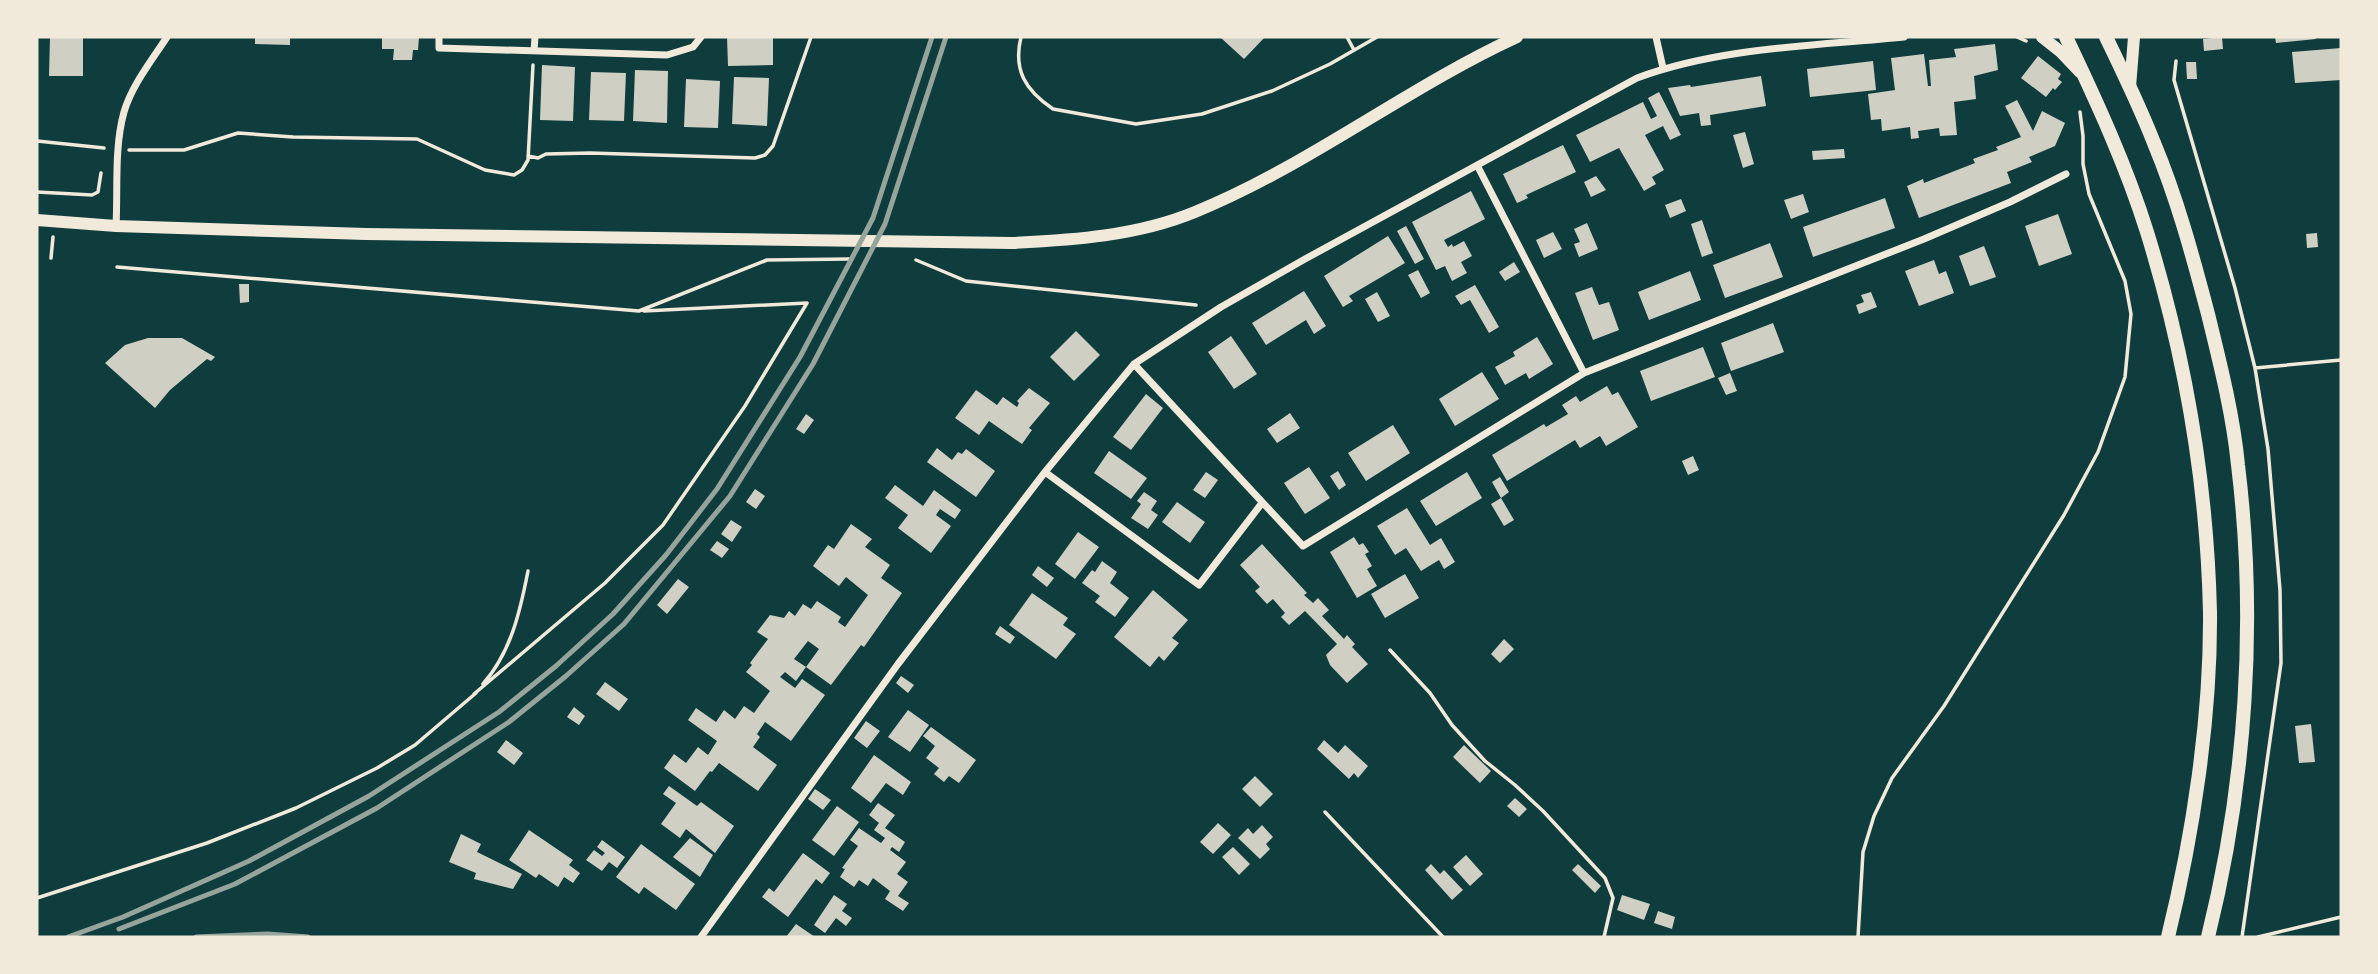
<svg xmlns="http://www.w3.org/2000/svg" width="2378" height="974" viewBox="0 0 2378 974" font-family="'Titillium Web',sans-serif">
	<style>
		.building { fill: #cfcfc3; fill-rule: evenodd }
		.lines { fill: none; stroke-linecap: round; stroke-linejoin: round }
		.path { stroke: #f1e9da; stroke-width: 3.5 }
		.minor { stroke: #f1e9da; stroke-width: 7 }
		.tertiary { stroke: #f1e9da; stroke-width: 12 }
		.secondary { stroke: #f1e9da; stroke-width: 14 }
		.rail { stroke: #97a49c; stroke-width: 5 }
	</style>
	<rect width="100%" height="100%" fill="#0f3d3e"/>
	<path class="building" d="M50,37H83V76H49Z
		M255,37H290V45L255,44Z
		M382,37H419L418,50H413L412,60H393L394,49H382Z
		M727,37H773V65L728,66Z
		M1220,37H1265L1244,59Z
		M2222,37L2223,49L2204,51L2203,39Z
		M2275,37H2315L2316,39L2276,43Z
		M1995,44L1998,70L1974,76L1976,99L1954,102L1957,135L1940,136L1939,128L1918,131L1919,138L1911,139L1910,127L1882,131L1881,119L1871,120L1868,94L1895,90L1891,58L1924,54L1928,86H1931L1929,60L1956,57L1954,49Z
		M2341,48V80L2295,83L2292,52Z
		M2038,56L2061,74L2058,79L2062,82L2055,90L2053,88L2046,97L2021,78Z
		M1873,61L1876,90L1810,97L1807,69Z
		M2186,62H2196L2197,79H2187Z
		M542,65L575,67L573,121L540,120Z
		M635,70L668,71L667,123L633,121Z
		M591,72L626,73L624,121L589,120Z
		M1761,76L1766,106L1710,115L1711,125L1701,126L1699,113L1680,116L1668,88L1690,85L1691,87Z
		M734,77L769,78L767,126L732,124Z
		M686,79L720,81L718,128L684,127Z
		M1659,92L1681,135L1670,140L1663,126L1645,135L1664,170L1652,177L1656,184L1644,191L1619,148L1590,162L1576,135L1643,102L1651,119L1657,116L1648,98Z
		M2017,100L2033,131L2042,111L2065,123L2055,146L2029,157L2032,162L2007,172L2011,183L1919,218L1907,186L1923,179L1924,183L1975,163L1973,159L1998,150L1996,147L2021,137L2005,106Z
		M1745,132L1754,164L1743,168L1733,135Z
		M1563,145L1576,172L1526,195L1528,198L1517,203L1503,174Z
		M1844,149L1845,158L1813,160L1812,151Z
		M1596,176L1606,190L1591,197L1584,182Z
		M1471,191L1485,219L1444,240L1448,247L1452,244L1453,247L1464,241L1472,256L1461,262L1467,273L1452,281L1445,266L1436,270L1412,222Z
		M1803,194L1809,212L1791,219L1784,200Z
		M1885,198L1895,228L1813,257L1803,227Z
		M1681,199L1686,211L1670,218L1665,205Z
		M2058,214L2072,254L2039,266L2025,226Z
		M1702,220L1713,253L1702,257L1691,224Z
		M1587,223L1598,249L1579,257L1574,244L1580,242L1574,229Z
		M1406,226L1424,259L1415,264L1397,231Z
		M1553,232L1562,249L1544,258L1536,240Z
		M2317,233L2318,247L2307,248L2306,234Z
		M1388,236L1405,263L1349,296L1353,301L1343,307L1324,276Z
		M1770,243L1783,277L1725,298L1713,265Z
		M1984,246L1996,277L1970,286L1959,256Z
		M1934,260L1939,274L1946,271L1954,293L1919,306L1905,271Z
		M1514,262L1520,272L1505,281L1499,272Z
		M1418,270L1430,293L1421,298L1408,275Z
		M1690,271L1701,300L1649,320L1638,292Z
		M239,284H249V302L240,303Z
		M1475,285L1499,327L1489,333L1470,300L1461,305L1455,296Z
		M1592,287L1599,305L1609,302L1619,330L1593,340L1575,293Z
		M1304,291L1326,326L1314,334L1306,320L1266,345L1252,323Z
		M1377,292L1390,316L1378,322L1365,299Z
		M1871,292L1877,307L1859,314L1856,305L1864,302L1861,295Z
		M1773,323L1784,352L1731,371L1721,343Z
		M1076,331L1100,355L1074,381L1050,357Z
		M1231,336L1257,374L1234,389L1208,352Z
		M1537,337L1553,364L1529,379L1526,373L1505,385L1495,367L1515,356L1513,352Z
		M148,338H182L215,357L211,361L207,359L170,390L155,408L105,363L125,345Z
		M1703,347L1715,377L1651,401L1640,371Z
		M1482,372L1499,399L1455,426L1439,399Z
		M1730,373L1737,391L1726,395L1718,378Z
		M1607,386L1612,395L1618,392L1638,427L1606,446L1600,436L1580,448L1575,440L1507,481L1492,455L1544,424L1546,427L1568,414L1562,405L1576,396L1580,402Z
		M1029,388L1050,403L1029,428L1032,430L1022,444L989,421L979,435L955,418L976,390L997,405L1003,397L1017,407L1019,403L1017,401Z
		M1146,394L1163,408L1131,450L1113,437Z
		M1290,413L1300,428L1277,443L1267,429Z
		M806,414L814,420L804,434L796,429Z
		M1393,425L1410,453L1366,481L1348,453Z
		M937,448L952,460L958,452L962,454L966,449L995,471L976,497L927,462Z
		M1109,451L1147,478L1131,499L1094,473Z
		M1693,456L1699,470L1688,475L1682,461Z
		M1309,467L1330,498L1305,514L1284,483Z
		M1338,471L1346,485L1339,490L1330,476Z
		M1206,472L1218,480L1205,498L1193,490Z
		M1467,472L1482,498L1436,526L1420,501Z
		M1500,477L1509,492L1501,498L1514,520L1504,526L1491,504L1501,498L1492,482Z
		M895,485L923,506L934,490L961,510L955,519L940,509L936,515L951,526L931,553L898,528L908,515L885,498Z
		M755,489L765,496L756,509L746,502Z
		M1144,492L1157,501L1151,510L1158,515L1148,529L1131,518L1141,504L1137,501Z
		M1177,502L1205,522L1190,543L1162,522Z
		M1407,508L1430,545L1441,538L1455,562L1444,569L1439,560L1421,571L1406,548L1395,555L1377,526Z
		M731,520L742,527L732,542L721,534Z
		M851,524L872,539L865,547L890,565L881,578L902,593L864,647L861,645L831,685L806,667L796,681L785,672L780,677L795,688L802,679L825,695L791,741L765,722L757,734L760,737L753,747L777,765L758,791L719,763L712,772L710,771L695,791L664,768L674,754L686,763L698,747L708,755L717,741L688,720L696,708L716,722L724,710L735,719L744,706L754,713L770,691L746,672L752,665L750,663L768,639L757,632L770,615L784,618L789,611L795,616L803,604L811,609L817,601L841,617L838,622L845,627L868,595L846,577L839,586L813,566L828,545L834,549ZM808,641L819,649L806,667L794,659Z
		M1078,532L1099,547L1075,579L1055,564Z
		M1354,537L1359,545L1363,543L1369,552L1365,554L1372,566L1367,569L1377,586L1357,598L1330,552Z
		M717,541L729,549L722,558L710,550Z
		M1262,544L1307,593L1304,595L1313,603L1318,598L1329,610L1322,616L1344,639L1347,635L1355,644L1352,647L1368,664L1347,683L1330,665L1326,655L1337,644L1305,611L1289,625L1281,617L1285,613L1273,599L1267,604L1255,591L1260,587L1240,565Z
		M1102,561L1117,572L1110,583L1129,598L1115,617L1095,602L1100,596L1082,583L1092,570L1095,572Z
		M1038,566L1054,578L1047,587L1032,575Z
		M1405,574L1419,598L1385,618L1371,594Z
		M678,579L689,587L667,614L657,605Z
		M1153,590L1188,620L1172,638L1179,643L1164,661L1159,656L1150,667L1114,637Z
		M1032,593L1068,618L1063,625L1076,634L1056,659L1009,625Z
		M1000,626L1015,637L1010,644L995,634Z
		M1504,639L1514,649L1500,663L1491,654Z
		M901,676L914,685L908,693L896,683Z
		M605,682L628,699L619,711L596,694Z
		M574,707L585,716L579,725L567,717Z
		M908,710L929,725L910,752L888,737Z
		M866,721L880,731L867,748L854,738Z
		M2311,724L2315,762L2299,763L2295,726Z
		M931,727L976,760L959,783L949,776L944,782L934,774L939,768L926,758L935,746L923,736Z
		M506,740L523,753L514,765L497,752Z
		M1324,740L1338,753L1345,745L1368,766L1358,778L1354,773L1349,779L1317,749Z
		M1464,745L1491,771L1480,783L1453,757Z
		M874,755L911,782L903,795L886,783L871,803L851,788Z
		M1255,776L1273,794L1260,807L1242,789Z
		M669,786L697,806L701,802L734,826L715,853L686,829L680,838L661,824L676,803L663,794Z
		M815,789L831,800L823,810L808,799Z
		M1515,798L1527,809L1519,817L1507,806Z
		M878,803L895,815L885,828L905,842L899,852L892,847L890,850L906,862L897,874L908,882L898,896L909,903L903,911L885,899L890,891L873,878L868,886L859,880L854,887L840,877L845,869L842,868L858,846L850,840L859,828L881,843L885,838L874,830L879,823L869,815Z
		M837,806L859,822L834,856L812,840Z
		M1218,823L1231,835L1213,854L1200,842Z
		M1262,825L1273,837L1266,844L1270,849L1260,859L1238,838L1248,828L1253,834Z
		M529,830L573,860L569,865L580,873L573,883L564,877L558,887L539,874L536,878L509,860Z
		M461,834L481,844L477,852L522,874L513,889L474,879L476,873L449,862Z
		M690,838L713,855L700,877L673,857Z
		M602,840L625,857L617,868L609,862L602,871L586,860L594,850L602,856L605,853L597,847Z
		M641,844L695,884L676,910L644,887L639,894L616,877Z
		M1233,847L1250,864L1239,875L1222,857Z
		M803,853L830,873L822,884L816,879L788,917L762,897L769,888L774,892Z
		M1466,855L1483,874L1470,886L1453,867Z
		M1431,864L1440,874L1444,870L1463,890L1452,900L1425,870Z
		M1578,864L1601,886L1595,893L1572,870Z
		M834,895L847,904L842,911L852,918L846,926L836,918L825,933L814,925Z
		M1622,895L1650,904L1644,920L1617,910Z
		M1658,911L1675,917L1672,929L1654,923Z
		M796,924L815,937H786Z"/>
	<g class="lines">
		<path class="path" d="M1021,37C1013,70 1025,90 1053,109L1136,124L1202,114L1272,91L1330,64L1377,37
			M1347,37L1354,50
			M2017,37L2026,41
			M2176,61L2174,80L2235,288L2255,368L2268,449L2280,590L2281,663L2242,937
			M37,141L104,148
			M129,150H184L238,133L293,137L417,139L485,170L514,175L522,170L528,160L533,65
			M528,156L538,158L546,154L590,153L755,158L765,155L773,146L811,37
			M37,192L92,195L98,192L101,173
			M51,258L53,237
			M916,260L966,281L1196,305
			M117,267L639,311L767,260L849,259
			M2255,368L2341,360
			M1390,650L1430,693L1452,725L1485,761L1515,785L1543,811L1605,878L1613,898L1604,937
			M483,684C511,652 520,612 528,571
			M474,694L605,583L663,525L745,406L807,303L644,311
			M1325,812L1443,937
			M37,898L207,843L296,808L377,768L415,745L476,693
			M1858,937L1863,852L1874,816L1892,778L1944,706L2064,515L2098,452L2125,377L2131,314L2125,281L2089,194L2083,164V136L2080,112
			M2258,937L2341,917"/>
		<path class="minor" d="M439,37V48L667,55L693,47L701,37
			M1656,37L1663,68
			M534,51L535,37
			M1477,165L1584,373
			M116,226C118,189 114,148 124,112C132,85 152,60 167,37
			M1134,364L1303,546L1584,373L1924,239L2010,202L2066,174
			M1045,472L1199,585L1262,503
			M701,937L898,664L1045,472L1134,364L1221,307L1305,259L1637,78C1721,47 1815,46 1904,37"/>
		<path class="tertiary" d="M2042,37L2061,52L2080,72
			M2130,87L2134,37
			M37,220L116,226L366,234L1012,243C1073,240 1137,236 1195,212C1308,166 1406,88 1517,37"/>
		<path class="secondary" d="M2066,37C2096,100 2126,165 2147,232C2185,355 2207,483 2210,612C2211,717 2193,835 2168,937
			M2106,37C2123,72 2140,107 2154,143C2177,198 2193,257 2208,314C2220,363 2233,414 2238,465C2257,621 2246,784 2208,937"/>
		<path class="rail" d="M119,929L235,884L377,808L509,722L566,676L624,624L730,496L813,364L885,224L946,37
			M68,937L123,917L249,861L369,796L499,712L556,666L613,614L666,555L717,489L800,357L873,218L932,37
			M196,937L268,934L308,937"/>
	</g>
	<rect width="2378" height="974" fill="none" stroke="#f1e9da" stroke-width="77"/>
</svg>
